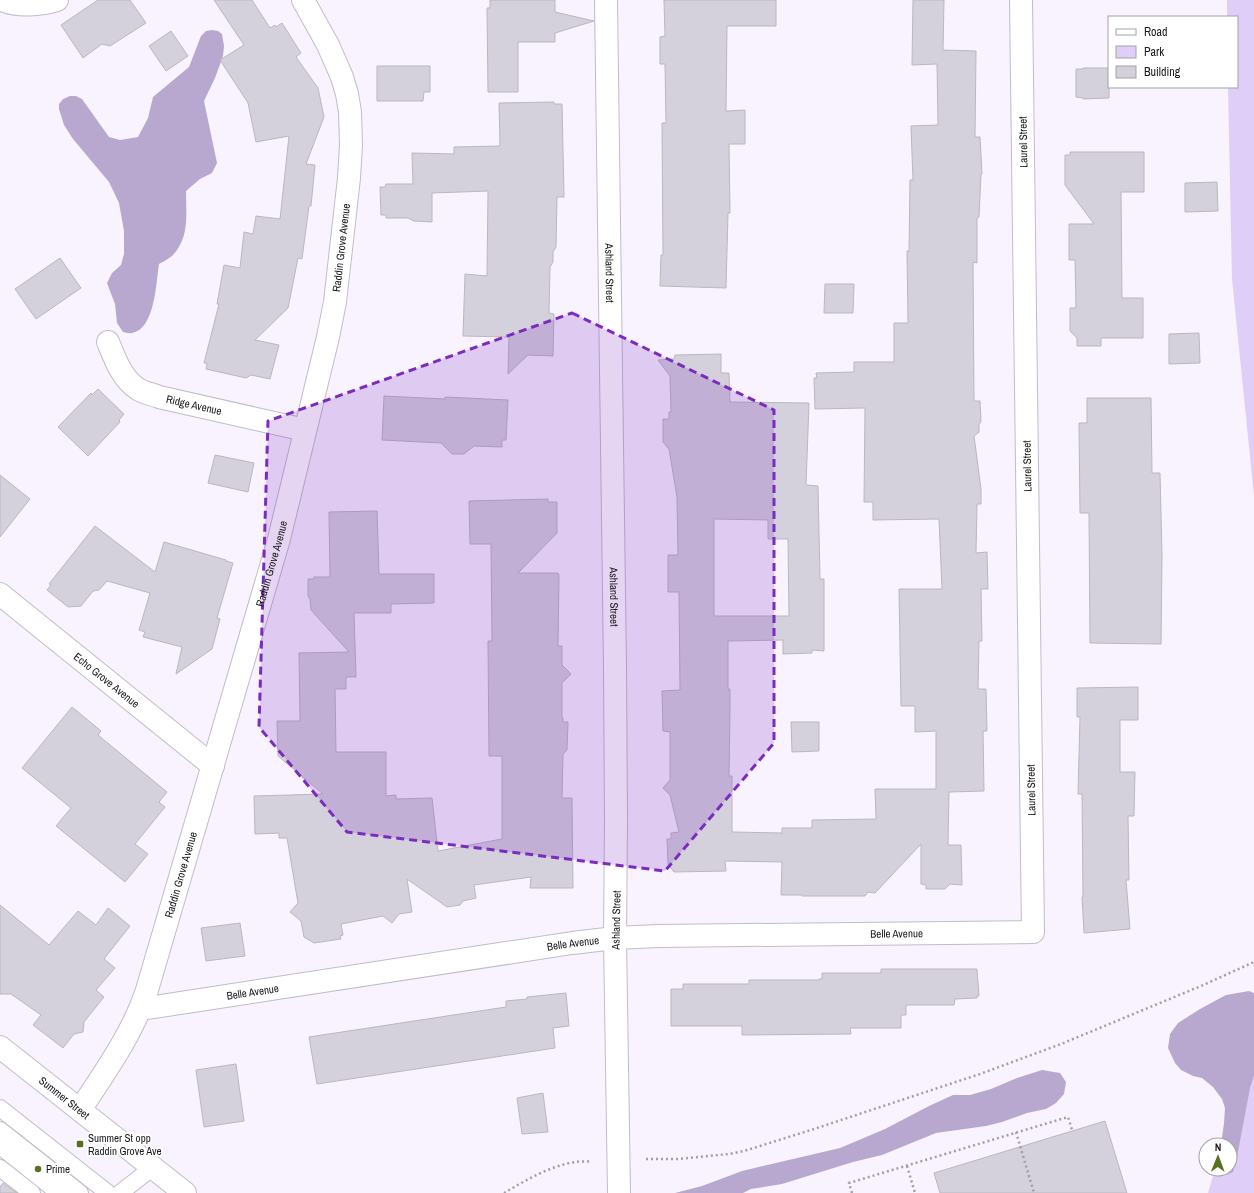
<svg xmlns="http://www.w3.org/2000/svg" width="1254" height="1193" viewBox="0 0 1254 1193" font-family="'Archivo Narrow',sans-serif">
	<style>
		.green { fill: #dfcef7 }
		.forest { fill: #b8a8d0 }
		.building { fill: #d4d0dc; stroke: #bbb6c2; fill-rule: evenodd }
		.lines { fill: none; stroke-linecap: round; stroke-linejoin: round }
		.lane-casing { stroke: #c1bcc8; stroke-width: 18 }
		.street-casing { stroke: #c1bcc8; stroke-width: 24 }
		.secondary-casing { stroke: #c1bcc8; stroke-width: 24 }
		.path { stroke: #a29ea6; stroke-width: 2.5; stroke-dasharray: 2 3; stroke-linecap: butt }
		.lane { stroke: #fff; stroke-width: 16 }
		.street { stroke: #fff; stroke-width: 22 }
		.secondary { stroke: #fff; stroke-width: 22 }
		.marked { fill: #7b2cbf; fill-opacity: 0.2; stroke: #7b2cbf; stroke-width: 3; stroke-dasharray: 8 5; stroke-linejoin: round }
		.poi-dot { fill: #597021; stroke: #fff; stroke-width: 1.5 }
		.labels { text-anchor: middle; stroke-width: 4; stroke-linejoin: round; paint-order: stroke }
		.street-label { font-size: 11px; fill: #1a181c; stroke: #fff }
		.poi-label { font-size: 11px; fill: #1a181c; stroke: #fff; text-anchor: start }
	</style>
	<rect width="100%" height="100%" fill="#f8f3fe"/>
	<path class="green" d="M1227,0H1254V496L1232,279L1228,87H1237V17H1227Z
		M1254,1042V1193H1208L1215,1169H1230V1145Z"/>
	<path class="forest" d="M212,30L218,31L222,34L224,46L223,56L215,78L204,101L217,163L212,173L200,179L186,191C186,214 190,238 172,256C168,259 163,262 159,264C156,283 155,329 132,333C129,334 125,332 123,332L117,323L115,304L107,283L112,273L121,265L124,254V231L119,203L109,182L73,139L64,125L59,109V104L63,99L70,96H76L82,99L109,137L120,140L138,137L148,118L153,97L189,67L201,36L206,31Z
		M1249,991L1254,993V1075L1250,1088L1237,1157L1233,1172L1226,1175L1223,1173L1222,1169H1230V1145H1221L1224,1123L1225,1108L1222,1099L1213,1087L1202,1078L1193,1076L1181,1070L1175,1063L1168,1048L1170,1034L1178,1023L1200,1009L1226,995Z
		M1042,1070L1060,1073L1066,1082L1064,1094L1056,1103L1046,1109L1027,1113L1002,1122L986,1126L936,1133L882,1155L853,1162L782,1184L751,1189L743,1193H675L702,1186L742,1171L840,1148L885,1129L929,1106L953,1095H970L991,1089L1017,1078Z"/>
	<path class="building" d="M98,0H130L146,23L110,46L102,44L83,58L61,25Z
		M214,0H252L270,28L275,25L276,27L282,23L301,53L296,57L318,88L324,117L306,164L315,165L311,206H309L302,259L298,258L288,308L255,340L279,345L270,379L251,375L246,378L206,369L207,363H204L219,304H217L224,265L240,268L244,232L253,234L256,216L280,219L289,136L256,142L248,103L220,60L244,45Z
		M490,0H555V12L594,21L555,33V42H518V92H488L487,8H490Z
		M664,0H776V26H727L726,111L745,110V144H729L730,213H728L726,288L660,286L661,255H663L662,123H666L665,64H660V37L665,36Z
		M913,0H944L943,50L976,51L975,137H980L982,174H981L979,217L977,218V263L973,262L974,401H980L981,421L979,425V432L974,436L981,489V504H977L976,553L987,552L988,589H981L982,641H979L978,689H986L987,731H983L984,791L949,792L948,845H961L962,885L950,884L945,889H926V885L921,884V844L875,893L868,892L865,896H802V895H781L782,862L725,861L726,871L674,872L668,864L667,839H671V833L679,832L670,795L663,788L670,780V732L663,731L662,691L680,690L679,592H668V555H678L677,497L669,449L663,442V419H669V412H671L670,376L658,360L674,359L675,355L721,354V373H729L730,402L809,403L806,485L818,486L820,579H824V651L812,650V653L783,654V640L728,641V689H730V708L729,776H732V832L782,833V828H812V820L876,819L875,789H936V731L915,732V706H901L899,589H942L939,519L873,520V502H864L865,408L815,409L814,378H817L816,373L854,372V362H894V323H908L907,251H909L910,180H913L911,126L938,125L937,64L912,65ZM714,519L768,520V539H788L789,616H714Z
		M171,31L188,56L166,71L149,46Z
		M377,66H430V92H424L423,101H377Z
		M1083,68H1109V98L1083,99V98L1076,97V69H1083Z
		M554,102V104H562L564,197H557L556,247L553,252V262L550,267L549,313L554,314L553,356L528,355L508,374L509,337L463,336L465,274L487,276L488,191L432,193V222L414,221L408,218H386V215H381L380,187H385L386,184H413L412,153L454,154V147L500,146L499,103Z
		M1070,152H1144V192H1121L1122,298H1143V338H1101V346H1077V338L1070,331V308H1076L1075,260H1069V224H1094L1065,185V155H1070Z
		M1217,182L1218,211L1185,212V183Z
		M60,258L81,288L36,319L15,289Z
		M825,284H854L853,313H824Z
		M1199,333L1200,363L1169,364V334Z
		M98,389L124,414L119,420L120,422L88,456L58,427L91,393L92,395Z
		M384,396L445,399V397L508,400L506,440H502V447L474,446L464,454H452L441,443L382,440Z
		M1087,398H1151L1152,473H1160L1162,555L1161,644L1090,643L1089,513H1080L1079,423H1087Z
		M215,455L254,463L248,492L208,483Z
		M0,475L30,499L0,537Z
		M548,499V502H557V533L518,573H558L559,575L558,646H562V665L571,674L562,683V718H563V722H568L567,750L563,754L562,798H572L573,888H530L531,877L474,885L476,898L463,901L460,905L447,907L407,879L412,912L399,914L392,923L383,916L341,924L343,935L340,936L341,939L314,943L304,937L301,921L290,912L298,903L287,838H279V833L255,834L254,796L323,794L278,756L277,721H300L299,653L349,652L311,610L310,599L308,596V579H314V577H330L329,512L377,511L379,574H434V603L391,604V613H354L356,677H346V689H335L336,752H386V796L396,795V799L432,798L438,851L502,839V756H489L488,641H492L491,544H470L469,501Z
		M95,526L155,572L164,542L226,560V561L233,563L217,618L220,619L212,649L176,674L182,647L143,637L145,632L139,630L150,593L107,581L99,590L93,591L81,606L68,607L47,590L51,585L49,584Z
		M1138,687V720H1120V772H1135L1134,816H1128L1129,880H1126L1130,929L1084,933L1082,897H1083L1082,794H1078L1080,717H1077V688Z
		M72,707L101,731L98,735L167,792L159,802L165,807L135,844L148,854L125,882L56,826L71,808L22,768Z
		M791,722H819V751L792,752Z
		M0,905L49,945L78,911L96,925L108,908L130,926L104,959L115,968L96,990L104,997L84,1022L83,1032L74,1034L63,1048L33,1025L41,1015L11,994H0Z
		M240,923L245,956L206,961L201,928Z
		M881,969H977L979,996H977V998L955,999L954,1005H906V1015H901V1028H850L851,1034L742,1035V1026H671V989H683V984H749V980H819V979H822V973H881Z
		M566,993L569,1026L553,1028L555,1048L317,1084L309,1037L506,1007V1001L527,999V997Z
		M236,1064L244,1121L204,1127L196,1070Z
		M543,1093L548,1132L522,1134L517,1098Z
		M1105,1121L1127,1193H940L934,1173Z
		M3,1183L17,1193H0V1187Z"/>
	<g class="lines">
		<defs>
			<path id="lane" d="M0,1108L108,1193
				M0,1130L80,1193
				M0,1146L59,1193
				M0,1168L32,1193
				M120,1193L152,1168"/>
			<g id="street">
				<path d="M2,0C17,7 41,5 57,0"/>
				<path id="s1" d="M606,0L615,667L616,821L615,938L619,1193"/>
				<path id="s2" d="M108,342C115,359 122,379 138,389C144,393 152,394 159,397L305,430"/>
				<path id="s3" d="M0,594L213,766"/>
				<path id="s4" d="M141,1009L572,943L615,938L658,936L1033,932L1021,0"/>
				<path id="s5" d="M80,1110C105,1072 133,1033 147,990L279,539L328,337L335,302L349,178L351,145L350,112L347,94L342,77L328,45L303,0"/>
			</g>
			<g id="secondary">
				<path id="s6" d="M0,1047L185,1193"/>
			</g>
		</defs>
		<use href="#lane" class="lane-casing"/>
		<use href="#street" class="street-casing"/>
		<use href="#secondary" class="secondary-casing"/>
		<path class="path" d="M1016,1132L1034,1193
			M646,1159H679L729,1154L744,1151L811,1130L980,1074L1061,1044L1201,986L1254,962
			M907,1166L915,1193
			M504,1193C526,1180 550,1166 575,1162C580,1161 586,1162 591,1161
			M852,1193L849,1183L1068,1117L1072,1130"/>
		<use href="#lane" class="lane"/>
		<use href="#street" class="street"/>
		<use href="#secondary" class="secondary"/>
	</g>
	<path class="marked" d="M572,313L774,410V743L665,871L347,832L259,727L268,421Z"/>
	<g class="poi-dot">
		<rect x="76" y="1140" width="8" height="8" rx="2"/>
		<circle cx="38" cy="1169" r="4"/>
	</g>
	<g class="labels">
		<g class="street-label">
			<text transform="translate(1023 142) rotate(-91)" y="4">Laurel Street</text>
			<text dy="4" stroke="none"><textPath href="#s5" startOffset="906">Raddin Grove Avenue</textPath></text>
			<text dy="4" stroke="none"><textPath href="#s1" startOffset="273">Ashland Street</textPath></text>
			<text dy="4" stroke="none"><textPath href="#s2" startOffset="115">Ridge Avenue</textPath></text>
			<text transform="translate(1027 466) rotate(-91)" y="4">Laurel Street</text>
			<text dy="4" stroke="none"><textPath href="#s5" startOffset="582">Raddin Grove Avenue</textPath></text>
			<text dy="4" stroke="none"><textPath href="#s1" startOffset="597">Ashland Street</textPath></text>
			<text dy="4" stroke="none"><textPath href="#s3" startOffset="137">Echo Grove Avenue</textPath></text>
			<text transform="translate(1031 790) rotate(-91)" y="4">Laurel Street</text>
			<text dy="4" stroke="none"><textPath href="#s5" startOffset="258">Raddin Grove Avenue</textPath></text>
			<text transform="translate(616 920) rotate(-89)" y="4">Ashland Street</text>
			<text dy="4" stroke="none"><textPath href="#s4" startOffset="761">Belle Avenue</textPath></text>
			<text dy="4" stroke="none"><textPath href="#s4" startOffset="437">Belle Avenue</textPath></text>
			<text dy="4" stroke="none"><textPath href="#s4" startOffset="113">Belle Avenue</textPath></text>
			<text dy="4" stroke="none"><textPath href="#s6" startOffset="82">Summer Street</textPath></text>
		</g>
		<g class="poi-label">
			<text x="88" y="1142">Summer St opp<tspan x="88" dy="13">Raddin Grove Ave</tspan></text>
			<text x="46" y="1173">Prime</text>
		</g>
	</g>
	<rect x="1108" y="16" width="130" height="72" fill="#ffffff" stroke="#a3a3a4"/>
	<rect x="1116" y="29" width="20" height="6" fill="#ffffff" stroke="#a3a3a4"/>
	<text x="1144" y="36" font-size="12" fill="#1a181c">Road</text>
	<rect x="1116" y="46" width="20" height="12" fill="#dfcef7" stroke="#a3a3a4"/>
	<text x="1144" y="56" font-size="12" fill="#1a181c">Park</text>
	<rect x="1116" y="66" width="20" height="12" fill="#d4d0dc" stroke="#a3a3a4"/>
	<text x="1144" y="76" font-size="12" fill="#1a181c">Building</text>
	<g transform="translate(1218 1157) rotate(1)"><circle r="19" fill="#ffffff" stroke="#a3a3a4"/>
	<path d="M0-3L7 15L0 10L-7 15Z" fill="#597021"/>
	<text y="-6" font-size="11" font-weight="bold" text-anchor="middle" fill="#1a181c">N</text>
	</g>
</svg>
